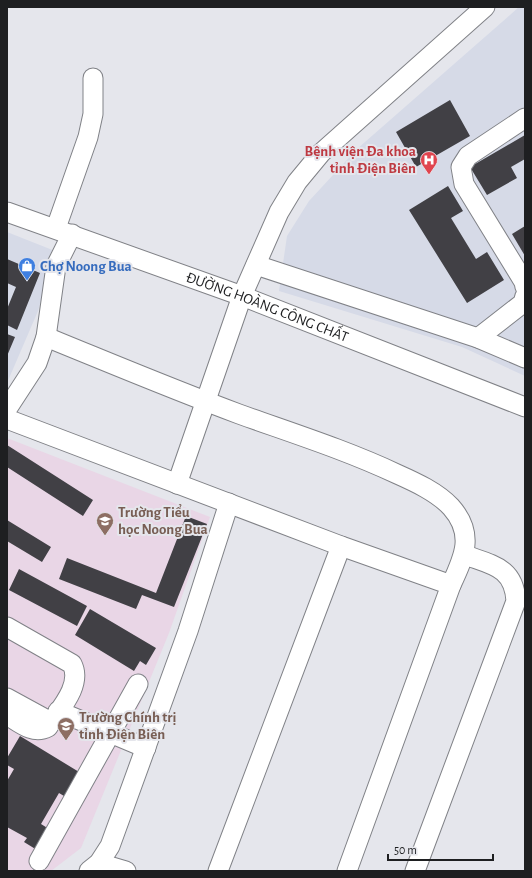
<svg xmlns="http://www.w3.org/2000/svg" width="532" height="878" viewBox="0 0 532 878" font-family="'Alegreya Sans',sans-serif">
	<style>
		.built { fill: #d6dae7 }
		.education { fill: #e9d6e6 }
		.building { fill: #414045 }
		.lines { fill: none; stroke-linecap: round; stroke-linejoin: round }
		.minor-casing { stroke: #808287; stroke-width: 21 }
		.minor { stroke: #fff; stroke-width: 19 }
		.labels { text-anchor: middle; stroke-width: 4; stroke-linejoin: round; paint-order: stroke }
		.health-label { font-size: 15px; font-weight: bold; fill: #be3a42; stroke: #e5e6ec; text-anchor: end }
		.shop-label { font-size: 15px; font-weight: bold; fill: #366cbe; stroke: #e5e6ec; text-anchor: start }
		.street-label { font-size: 15px; fill: #1e1f21; stroke: #e5e6ec }
		.education-label { font-size: 15px; font-weight: bold; fill: #785e54; stroke: #e5e6ec; text-anchor: start }
	</style>
	<rect width="100%" height="100%" fill="#e5e6ec"/>
	<path class="built" d="M519,7H525V376L462,347L279,291L287,236L309,201L357,149Z
		M7,232L55,251L38,311L7,383Z"/>
	<path class="education" d="M7,438L210,517L169,633L81,848L51,871H7Z"/>
	<path class="building" d="M450,100L470,136L416,167L396,132Z
		M525,135V159L511,167L517,178L487,195L470,167Z
		M448,186L463,211L451,218L476,259L487,252L504,280L467,303L409,210Z
		M525,226V256L512,234Z
		M7,259L40,273L17,330L7,325V309L16,287L7,283Z
		M7,334L15,337L7,356Z
		M7,445L93,500L83,516L7,467Z
		M186,516L207,524L174,607L142,595L136,609L59,579L67,558L156,593Z
		M7,520L51,547L42,562L7,541Z
		M19,569L87,606L77,626L9,590Z
		M90,609L156,648L146,665L140,661L134,671L75,635Z
		M20,736L84,775L69,799L59,793L41,824L49,829L37,850L24,842L27,838L7,827V781L14,769L7,765V758Z"/>
	<g class="lines">
		<defs>
			<g id="minor">
				<path d="M525,118L468,156L461,167L464,184L524,282L525,287"/>
				<path id="s1" d="M7,212L242,296L525,407"/>
				<path d="M56,228L88,137L93,114V78"/>
				<path d="M256,265L478,338L525,358"/>
				<path d="M46,337C110,363 174,390 239,414C292,433 346,450 397,474C415,482 437,492 451,507C475,534 464,557 451,585L347,871"/>
				<path d="M478,338L523,303L525,296"/>
				<path d="M7,409L37,363L46,337L56,266L72,234"/>
				<path d="M7,419L341,546L451,585"/>
				<path d="M177,484L242,296L279,212L297,182L321,153L485,7"/>
				<path d="M7,627L72,664C83,685 59,710 48,727C33,735 20,723 7,715"/>
				<path d="M7,698L51,722"/>
				<path d="M58,711L146,748"/>
				<path d="M39,861L138,684"/>
				<path d="M99,863L126,871"/>
				<path d="M89,871L99,863L110,846L188,631L229,503"/>
				<path d="M218,871L341,546"/>
				<path d="M415,871L516,601C514,567 492,565 465,555"/>
			</g>
		</defs>
		<use href="#minor" class="minor-casing"/>
		<use href="#minor" class="minor"/>
	</g>
	<defs>
		<symbol id="hospital-pin" viewBox="-11 -11 22 30"><path d="M0 17L-7.5 6A9.5 9.5 0 1 1 7.5 6Z" fill="#e0444e" stroke="#e5e6ec"/><path d="M-5-5h3v3.5h4V-5h3V5h-3V1.5h-4V5h-3Z" fill="#fff"/></symbol>
		<symbol id="shop-pin" viewBox="-11 -11 22 30"><path d="M0 17L-7.5 6A9.5 9.5 0 1 1 7.5 6Z" fill="#3f7fe0" stroke="#e5e6ec"/><path d="M-5-2.5h2.3a2.7 3.5 0 0 1 5.4 0H5L5.5 6h-11ZM-1.5-2.5h3a1.5 2.3 0 0 0-3 0Z" fill="#fff"/></symbol>
		<symbol id="school-pin" viewBox="-11 -11 22 30"><path d="M0 17L-7.5 6A9.5 9.5 0 1 1 7.5 6Z" fill="#8d6e63" stroke="#e5e6ec"/><path d="M0-5L7-2L0 1L-7-2ZM-4 1L0 2.5L4 1V4Q0 6-4 4Z" fill="#fff"/></symbol>
		<symbol id="university-pin" viewBox="-11 -11 22 30"><path d="M0 17L-7.5 6A9.5 9.5 0 1 1 7.5 6Z" fill="#8d6e63" stroke="#e5e6ec"/><path d="M0-5L7-2L0 1L-7-2ZM-4 1L0 2.5L4 1V4Q0 6-4 4Z" fill="#fff"/></symbol>
	</defs>
	<g fill-rule="evenodd">
		<use href="#hospital-pin" x="419" y="150" width="20" height="27"/>
		<use href="#shop-pin" x="17" y="256" width="20" height="27"/>
		<use href="#school-pin" x="95" y="511" width="20" height="27"/>
		<use href="#university-pin" x="56" y="716" width="20" height="27"/>
	</g>
	<g class="labels">
		<g class="health-label">
			<text x="416" y="156">Bệnh viện Đa khoa<tspan x="416" dy="17">tỉnh Điện Biên</tspan></text>
		</g>
		<g class="shop-label">
			<text x="40" y="271">Chợ Noong Bua</text>
		</g>
		<g class="street-label">
			<text dy="5" stroke="none"><textPath href="#s1" startOffset="277">ĐƯỜNG HOÀNG CÔNG CHẤT</textPath></text>
		</g>
		<g class="education-label">
			<text x="118" y="517">Trường Tiểu<tspan x="118" dy="17">học Noong Bua</tspan></text>
			<text x="79" y="722">Trường Chính trị<tspan x="79" dy="17">tỉnh Điện Biên</tspan></text>
		</g>
	</g>
	<rect width="532" height="878" fill="none" stroke="#1e1f21" stroke-width="16"/>
	<path d="M388 854v6h105v-6" fill="none" stroke="#1e1f21" stroke-width="2"/>
	<text x="394" y="854" font-size="12" fill="#1e1f21" stroke="#e5e6ec" stroke-width="3" paint-order="stroke">50 m</text>
</svg>
